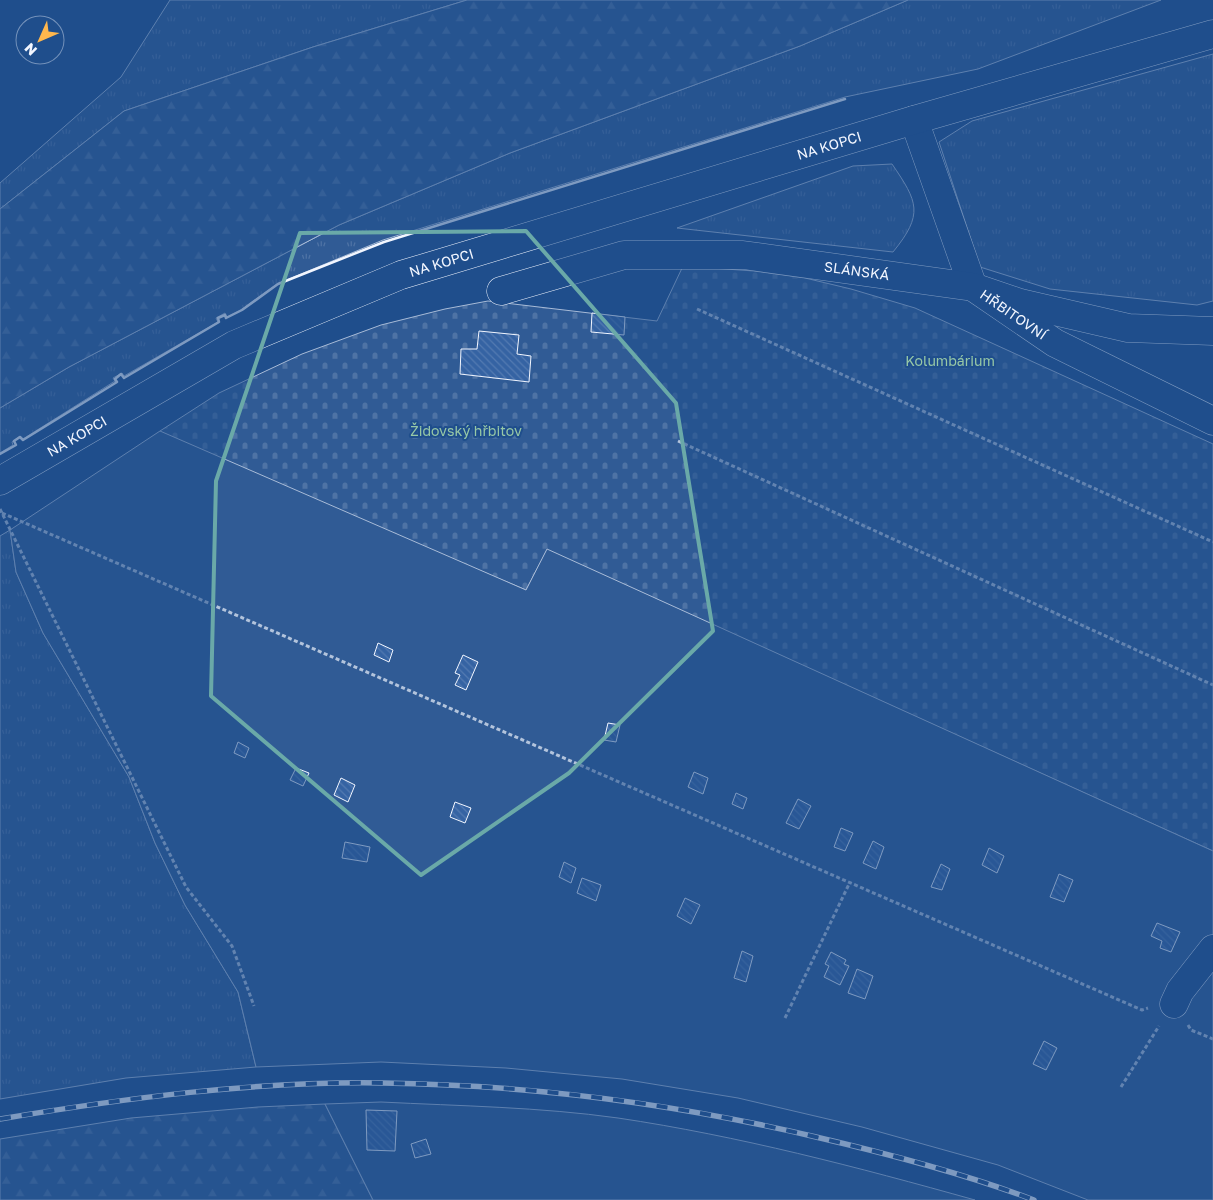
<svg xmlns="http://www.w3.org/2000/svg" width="1213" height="1200" viewBox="0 0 1213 1200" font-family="'Golos Text',sans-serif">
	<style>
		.grass { fill: url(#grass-tufts); stroke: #a8bbd7 }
		.forest { fill: url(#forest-firs); stroke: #a8bbd7 }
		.cemetery { fill: url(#cemetery-stones); stroke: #a8bbd7 }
		.green { fill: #305b95; stroke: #a8bbd7 }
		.building { fill: url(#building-back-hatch); stroke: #f2f6ff }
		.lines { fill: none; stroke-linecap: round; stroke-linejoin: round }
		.minor-casing { stroke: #f2f6ff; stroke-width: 29 }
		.major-casing { stroke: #f2f6ff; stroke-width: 29 }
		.path { stroke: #b3c4dc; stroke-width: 3; stroke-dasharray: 4 2.5; stroke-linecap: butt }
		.minor { stroke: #1f4e8c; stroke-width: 28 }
		.major { stroke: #1f4e8c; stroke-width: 28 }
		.rail-casing { stroke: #f2f6ff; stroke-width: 5.5 }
		.rail { stroke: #1f4e8c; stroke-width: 4; stroke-dasharray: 11; stroke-linecap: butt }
		.wall { stroke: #f2f6ff; stroke-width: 2.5 }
		.marked { fill: none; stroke: #6aa9a8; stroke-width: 4; stroke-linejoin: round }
		.labels { text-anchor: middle; stroke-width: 4; stroke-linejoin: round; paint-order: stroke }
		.street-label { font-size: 14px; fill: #f2f6ff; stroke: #1f4e8c }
		.park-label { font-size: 14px; fill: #97c8a6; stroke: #1f4e8c }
	</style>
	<defs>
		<pattern id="grass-tufts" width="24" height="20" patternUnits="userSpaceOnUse" patternTransform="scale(1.25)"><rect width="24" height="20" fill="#305b95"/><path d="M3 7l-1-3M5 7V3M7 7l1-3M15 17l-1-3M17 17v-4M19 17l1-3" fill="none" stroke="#4e73a5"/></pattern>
		<pattern id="forest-firs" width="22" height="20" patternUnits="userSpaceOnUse" patternTransform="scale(1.25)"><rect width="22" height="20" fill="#305b95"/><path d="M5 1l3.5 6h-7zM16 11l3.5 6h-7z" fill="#4e73a5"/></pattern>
		<pattern id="cemetery-stones" width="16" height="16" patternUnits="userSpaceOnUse" patternTransform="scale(1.25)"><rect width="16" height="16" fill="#305b95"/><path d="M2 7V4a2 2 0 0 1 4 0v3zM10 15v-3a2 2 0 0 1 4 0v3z" fill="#4e73a5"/></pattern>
		<pattern id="building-back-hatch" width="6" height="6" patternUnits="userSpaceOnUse" patternTransform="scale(1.25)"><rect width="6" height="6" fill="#3563a3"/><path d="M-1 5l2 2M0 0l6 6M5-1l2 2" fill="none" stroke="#537ab1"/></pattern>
	</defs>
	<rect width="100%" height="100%" fill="#1f4e8c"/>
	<path class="grass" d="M170,0H467L313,47L124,111L0,209V183L121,77Z
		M908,0H1161L978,69L845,97L383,240L277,284L241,310L227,317L225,313L216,318L218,322L124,376L122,373L113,378L115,381L23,439L20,436L12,442L13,445L0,453V408L69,367L339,225L510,153L800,46Z
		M1213,54V301L1197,305L1050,289L980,267L939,142L972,121Z
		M892,164C918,202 924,214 893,252L677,228L853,166Z
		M10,530L16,572L43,633L129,777L155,843L185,905L238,992L256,1067L126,1078L0,1099V536Z"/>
	<path class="forest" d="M467,0H908L800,46L510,153L339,225L69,367L0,408V209L124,111L313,47Z
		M325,1104L373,1200H0V1139L131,1118L258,1107Z"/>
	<path class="cemetery" d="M683,266L754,271L805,278L851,289L915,308L1213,444V851L547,550L526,590L160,436V431L219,393L302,354L381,325L445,309L488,301L657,321Z"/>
	<path class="green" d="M160,431L526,590L547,549L1213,851V1200H1088L998,1165L862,1127L738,1098L622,1079L506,1068L381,1062L256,1067L238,992L185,905L155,843L129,777L43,633L16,572L10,530Z
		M381,1102C460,1106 540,1107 618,1118C739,1136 857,1167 975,1200H373L325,1104Z"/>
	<path class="building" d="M592,313L625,317L624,335L591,332Z
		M479,331L519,335L517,354L531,356L529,382L460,374L461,349H477Z
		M378,643L393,650L389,662L374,655Z
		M463,655L478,662L466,690L455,685L460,675L455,673Z
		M608,723L620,725L616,742L604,740Z
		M238,742L249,748L245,758L234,753Z
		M296,768L309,773L303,786L290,780Z
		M694,772L708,778L703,794L688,787Z
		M341,778L355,785L348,802L334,795Z
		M736,793L747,798L743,809L732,804Z
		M798,799L811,806L799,829L786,823Z
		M455,802L471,808L465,823L450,817Z
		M841,828L853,833L845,851L834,847Z
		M873,841L884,847L876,869L863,863Z
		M345,842L370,847L367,862L342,858Z
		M989,848L1004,856L997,873L982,865Z
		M564,862L576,868L571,883L559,877Z
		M941,864L950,869L942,890L931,887Z
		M1059,874L1073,880L1064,902L1050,897Z
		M582,878L601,885L596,901L577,893Z
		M685,898L700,905L691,924L677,916Z
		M1157,923L1180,932L1171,952L1160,948L1162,941L1151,936Z
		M742,951L753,956L746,982L734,978Z
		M831,952L846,960L844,964L849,966L840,985L824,977L829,966L825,964Z
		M857,969L873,976L865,999L848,993Z
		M1044,1041L1057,1048L1046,1070L1033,1064Z
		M366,1110L397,1111L395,1151L367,1150Z
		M426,1139L431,1154L415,1158L411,1144Z"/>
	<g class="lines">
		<defs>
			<g id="minor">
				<path id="s1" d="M914,120L973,287L1055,343L1213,421"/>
				<path id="s2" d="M501,291L624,255H743L973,287L1020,303L1128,328L1213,331"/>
				<path d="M1174,1004L1180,991L1213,949"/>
			</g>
			<g id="major">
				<path id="s3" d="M0,481L234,345L401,275L914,120L1213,34"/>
			</g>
		</defs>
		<use href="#minor" class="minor-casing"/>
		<use href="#major" class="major-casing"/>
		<path class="path" d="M697,309L1213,542
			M678,441L1213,685
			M0,509L186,887L232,946L254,1006
			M2,513L1142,1010L1148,1008
			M785,1018L850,882
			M1188,1025L1191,1030L1213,1039
			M1121,1087L1159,1026"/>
		<use href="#minor" class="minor"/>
		<use href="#major" class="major"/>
		<defs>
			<path id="rail" d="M0,1119C126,1098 254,1081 383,1083C531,1085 672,1103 816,1137C889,1154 963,1173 1034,1200"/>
		</defs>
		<use href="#rail" class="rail-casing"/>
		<use href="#rail" class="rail"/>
		<path class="wall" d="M0,454L16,445L14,441L20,437L23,440L117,382L115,379L121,374L124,378L219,322L218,318L225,315L226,318L242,310L278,284L384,242L845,99"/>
	</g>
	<path d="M0 0H1213V1200H0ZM526,231L676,403L713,631L569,773L421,875L211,696L216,481L300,233Z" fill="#1f4e8c" fill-opacity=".55" fill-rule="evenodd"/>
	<path class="marked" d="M526,231L676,403L713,631L569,773L421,875L211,696L216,481L300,233Z"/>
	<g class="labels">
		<g class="street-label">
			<text dy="5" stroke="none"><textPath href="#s3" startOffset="899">NA KOPCI</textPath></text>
			<text dy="5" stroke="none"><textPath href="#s3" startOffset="494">NA KOPCI</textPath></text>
			<text dy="5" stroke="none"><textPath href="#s2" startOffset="362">SLÁNSKÁ</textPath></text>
			<text dy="5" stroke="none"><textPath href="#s1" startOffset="226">HŘBITOVNÍ</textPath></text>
			<text dy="5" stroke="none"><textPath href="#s3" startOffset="89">NA KOPCI</textPath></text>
		</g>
		<g class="park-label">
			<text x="950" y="366">Kolumbárium</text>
			<text x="466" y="436">Židovský hřbitov</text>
		</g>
	</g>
	<g transform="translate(40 40) rotate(225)"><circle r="24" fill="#1f4e8c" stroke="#7391ba"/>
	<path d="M0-4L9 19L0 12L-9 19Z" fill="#ffb74d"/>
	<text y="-8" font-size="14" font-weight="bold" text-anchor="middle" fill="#f2f6ff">N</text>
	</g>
</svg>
